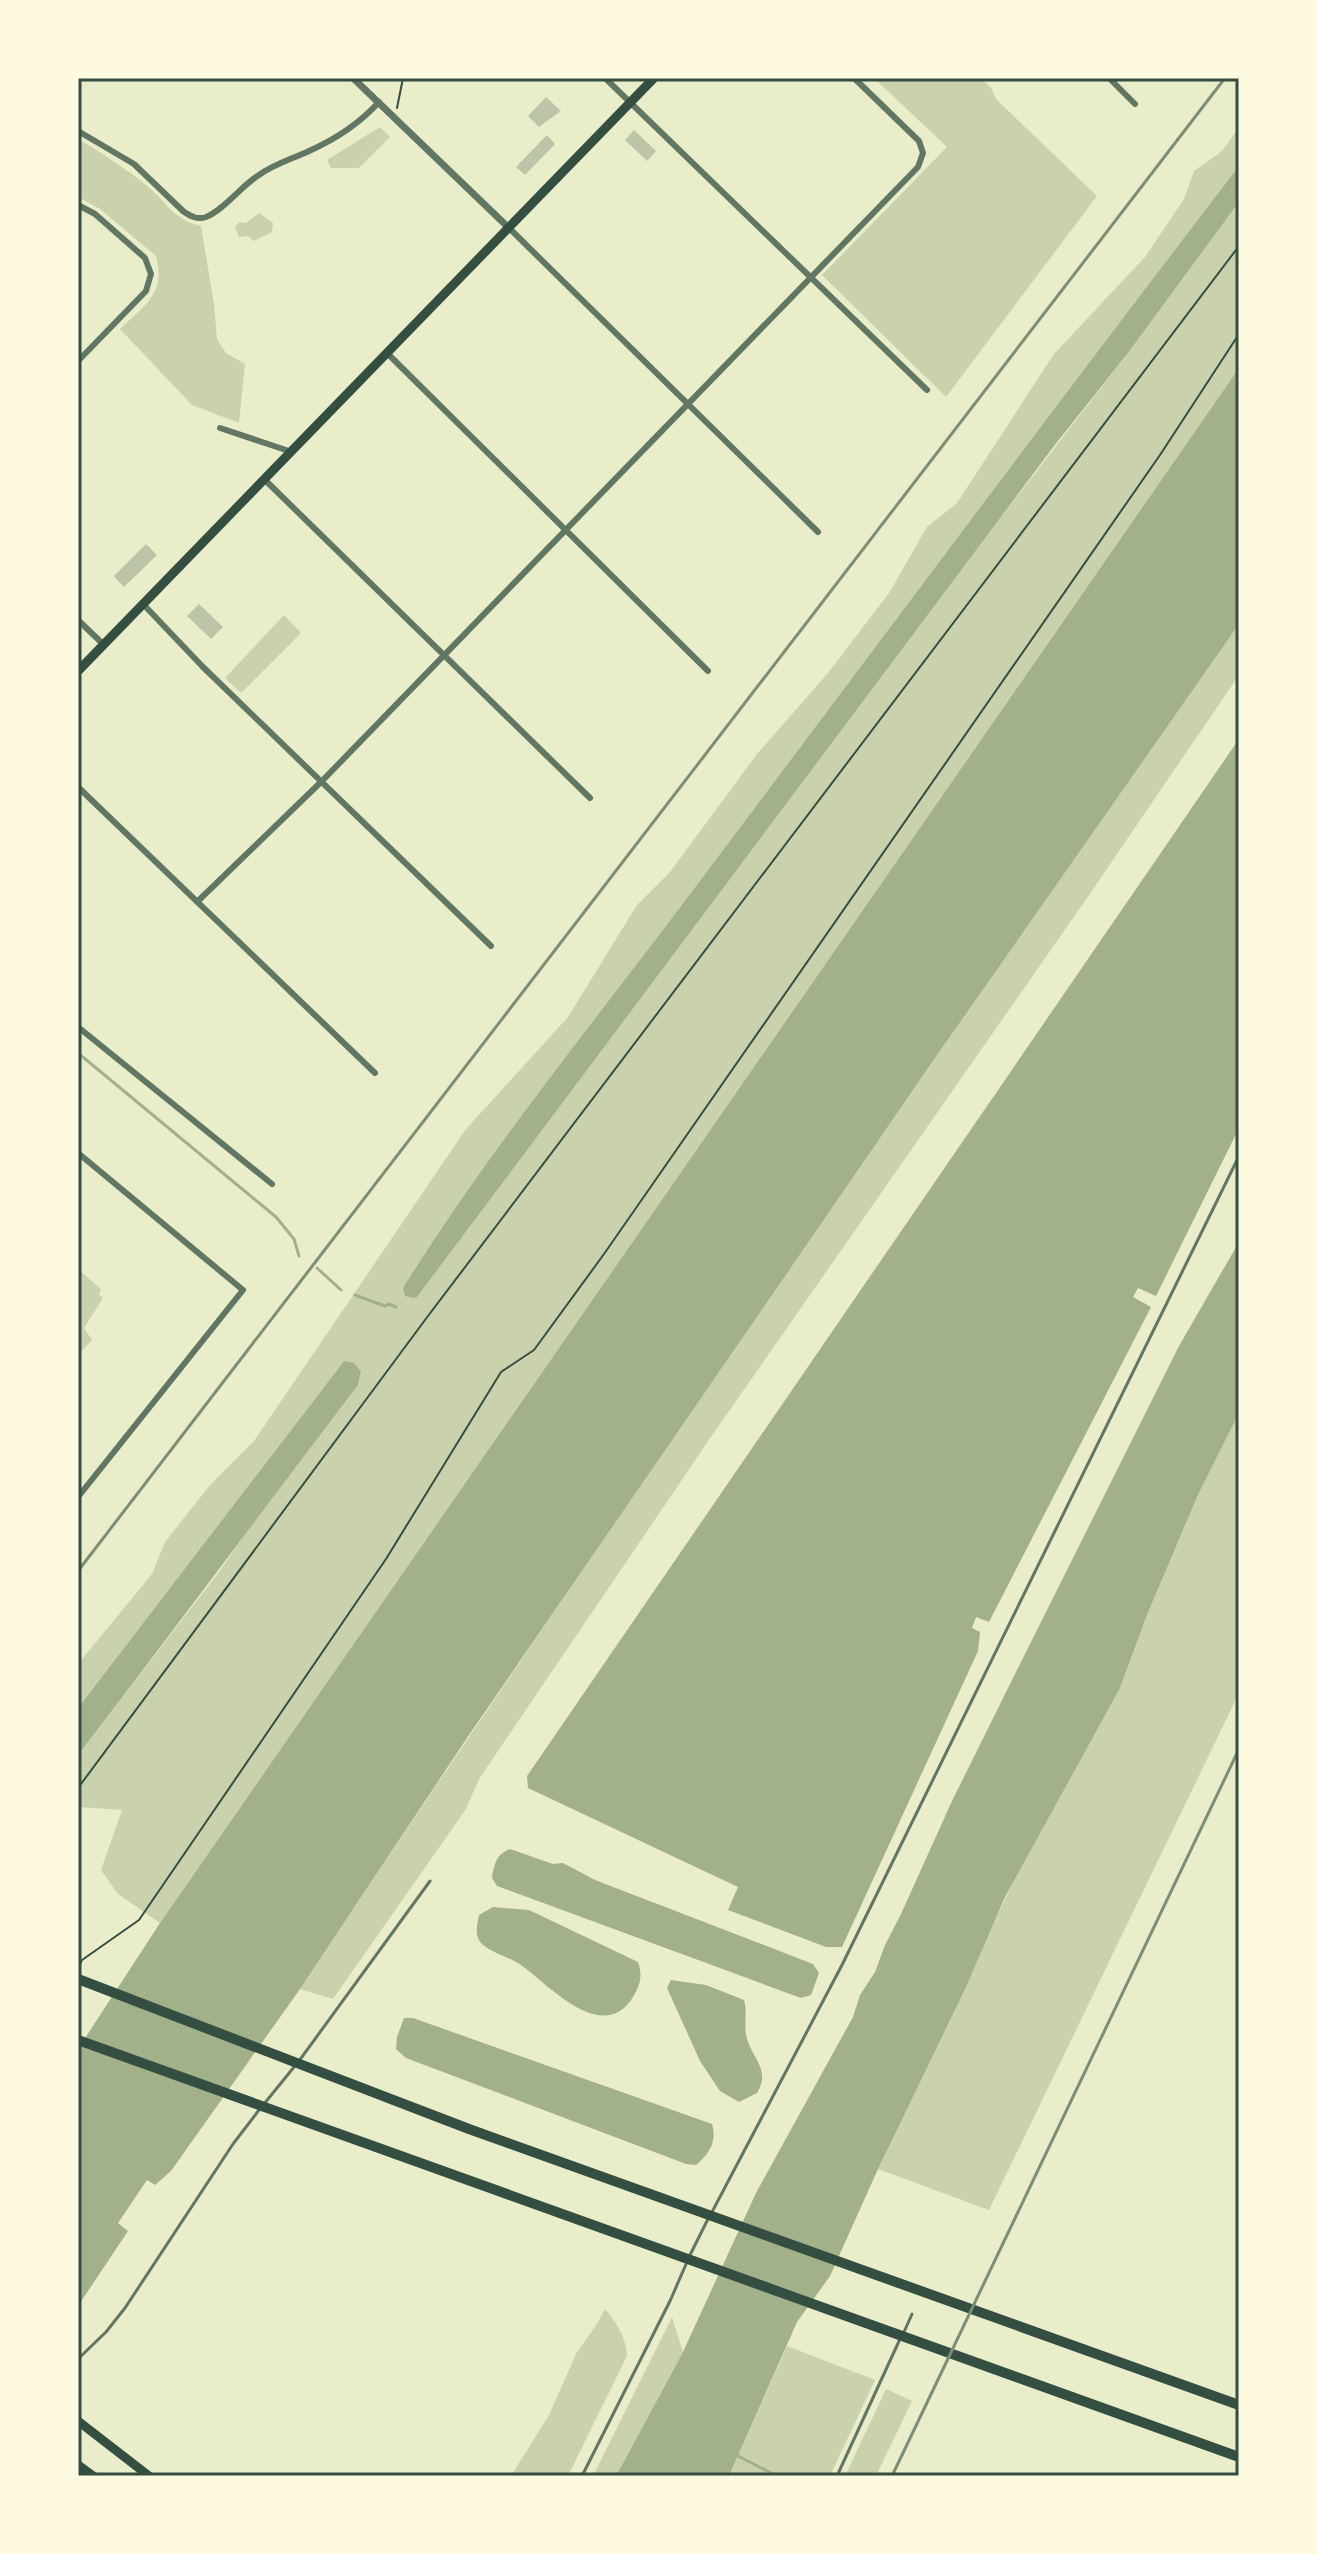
<svg xmlns="http://www.w3.org/2000/svg" width="1317" height="2554" viewBox="0 0 1317 2554" font-family="'Noto Sans',sans-serif">
	<style>
		.green { fill: #cad2ad }
		.water { fill: #a3b18a }
		.lines { fill: none; stroke-linecap: round; stroke-linejoin: round }
		.stream { stroke: #a3b18a; stroke-width: 3 }
		.building { fill: #bcc5a7 }
		.path { stroke: #344e41; stroke-width: 2 }
		.service { stroke: #617663; stroke-width: 3 }
		.minor { stroke: #617663; stroke-width: 6 }
		.tertiary { stroke: #617663; stroke-width: 7 }
		.primary { stroke: #344e41; stroke-width: 9 }
		.trunk { stroke: #344e41; stroke-width: 9 }
		.motorway { stroke: #344e41; stroke-width: 10 }
		.rail { stroke: #7c8e77; stroke-width: 3 }
		.neatline { fill: none; stroke: #344e41; stroke-width: 3 }
	</style>
	<rect width="100%" height="100%" fill="#e9edc9"/>
	<path class="green" d="M874,78H981L991,88L996,99L1097,196L946,397L822,275L947,147Z
		M380,127L390,137L359,168H331L327,160Z
		M1239,127V166C1056,406 875,648 693,890C595,1021 490,1148 404,1288L1128,353L1239,202V368L160,1923L118,1894L101,1870L122,1810L78,1807V1755L219,1572L260,1513L358,1385L361,1372L344,1361L78,1708V1664L152,1574L165,1542L210,1485L254,1441L466,1129L568,1017L637,905L670,872L757,754L828,673L889,593L927,527L957,503L1054,354L1145,257L1184,199L1194,171L1222,151Z
		M78,139C102,153 125,168 146,185C168,203 172,219 201,226L214,304L217,339L226,353L245,364L239,423L192,405L120,329C145,305 166,294 156,256L100,209L78,197Z
		M259,213L273,223L272,232L254,241L248,236L239,237L235,227L239,222L246,223Z
		M284,615L301,633L241,693L225,678Z
		M1239,624V675L1087,898L713,1434L479,1779L466,1809L333,1999L300,1989C606,1529 922,1076 1239,624Z
		M78,1269L101,1289L99,1294L103,1298L84,1328L92,1340L78,1355Z
		M1239,1413V1693L989,2210L878,2169L1021,1865L1120,1688L1147,1615L1197,1497Z
		M605,2309C616,2321 627,2340 627,2356L568,2476H511L549,2415L577,2352L595,2327Z
		M672,2317L683,2352L616,2476H593Z
		M787,2346L875,2380L830,2476H729Z
		M886,2389L912,2401L876,2476H845Z"/>
	<path class="water" d="M1239,166V202L1128,353L1054,446L417,1297L414,1298L405,1296L403,1288C490,1148 595,1021 693,890C875,648 1055,406 1239,166Z
		M1239,368V624L931,1064L469,1735L300,1989L171,2171L155,2185L147,2180L118,2223L128,2231L78,2306V2049L160,1923Z
		M1239,739V1128L1156,1296L1138,1288L1133,1297L1151,1307L989,1622L976,1617L972,1628L980,1632L978,1651L842,1947H826L728,1910L738,1887L528,1788L527,1776Z
		M1239,1242V1413L1197,1497L1147,1615L1120,1688L1005,1897L966,1987L878,2169L830,2276L797,2322L729,2476H616L683,2352L756,2193L853,2017L860,1995L875,1972L885,1945L901,1914L952,1801L1023,1658L1179,1346Z
		M344,1361L354,1363L361,1372L358,1385C264,1508 173,1632 78,1755V1708Z
		M510,1849L553,1864L563,1863L595,1880L813,1964L819,1973L811,1995L801,1998L497,1886L492,1878C494,1865 496,1854 510,1849Z
		M493,1907L529,1910L638,1962C643,1976 640,1985 633,1997C603,2046 549,1985 521,1965C509,1957 492,1953 482,1944C474,1936 477,1925 479,1915Z
		M671,1980L706,1985L744,2000C748,2013 743,2026 747,2039C753,2059 771,2071 757,2093L739,2102L720,2091L700,2061L667,1988Z
		M404,2018H413L712,2124C717,2142 710,2153 696,2165L686,2164L406,2058L396,2049L397,2037Z"/>
	<g class="lines">
		<path class="stream" d="M78,1053L276,1217L294,1239L299,1256
			M317,1268L341,1290
			M355,1295L385,1306L389,1304L396,1307
			M738,2456L777,2476"/>
	</g>
	<path class="building" d="M546,97L561,111L539,127L528,116Z
		M634,130L656,151L647,161L625,140Z
		M547,135L555,144L525,175L516,167Z
		M146,544L157,555L124,587L114,576Z
		M199,604L223,627L211,639L187,616Z"/>
	<g class="lines">
		<path class="path" d="M397,108L403,78
			M78,1788L428,1316L1239,246
			M78,1970L82,1960L139,1920L386,1559L501,1372L534,1350L604,1254L1160,455L1239,334"/>
		<path class="service" d="M299,2061L430,1881
			M264,2104L294,2067
			M712,2212L842,1965L1239,1156
			M690,2255L708,2219
			M904,2332L912,2314
			M78,2359L106,2332L125,2308L233,2144L259,2110
			M582,2476L670,2301L687,2262
			M837,2476L900,2339"/>
		<path class="minor" d="M605,78L927,390
			M1109,78L1135,104
			M78,131L134,164L183,211C190,216 197,220 206,217C225,209 241,186 259,175C274,164 292,159 309,151C336,139 359,124 379,102
			M78,205L95,214L145,258L151,274L146,291L78,361
			M510,229L818,532
			M387,353L708,671
			M220,428L292,452
			M265,480L590,798
			M143,604L203,667L491,946
			M78,620L103,644
			M78,787L375,1073
			M197,902L323,780L918,167L923,153L919,141L854,78
			M78,1027L272,1184
			M78,1153L243,1290L78,1497"/>
		<path class="tertiary" d="M353,78L510,229"/>
		<path class="primary" d="M78,671L654,78"/>
		<path class="trunk" d="M78,2421L149,2476
			M78,2465L93,2476"/>
		<path class="motorway" d="M78,1979L469,2129L1239,2405
			M78,2040L1239,2457"/>
		<path class="rail" d="M78,1571L1225,78
			M892,2476L1239,1749"/>
	</g>
	<rect width="1317" height="2554" fill="none" stroke="#fefae0" stroke-width="160"/>
	<rect x="80" y="80" width="1157" height="2394" class="neatline"/>
</svg>
